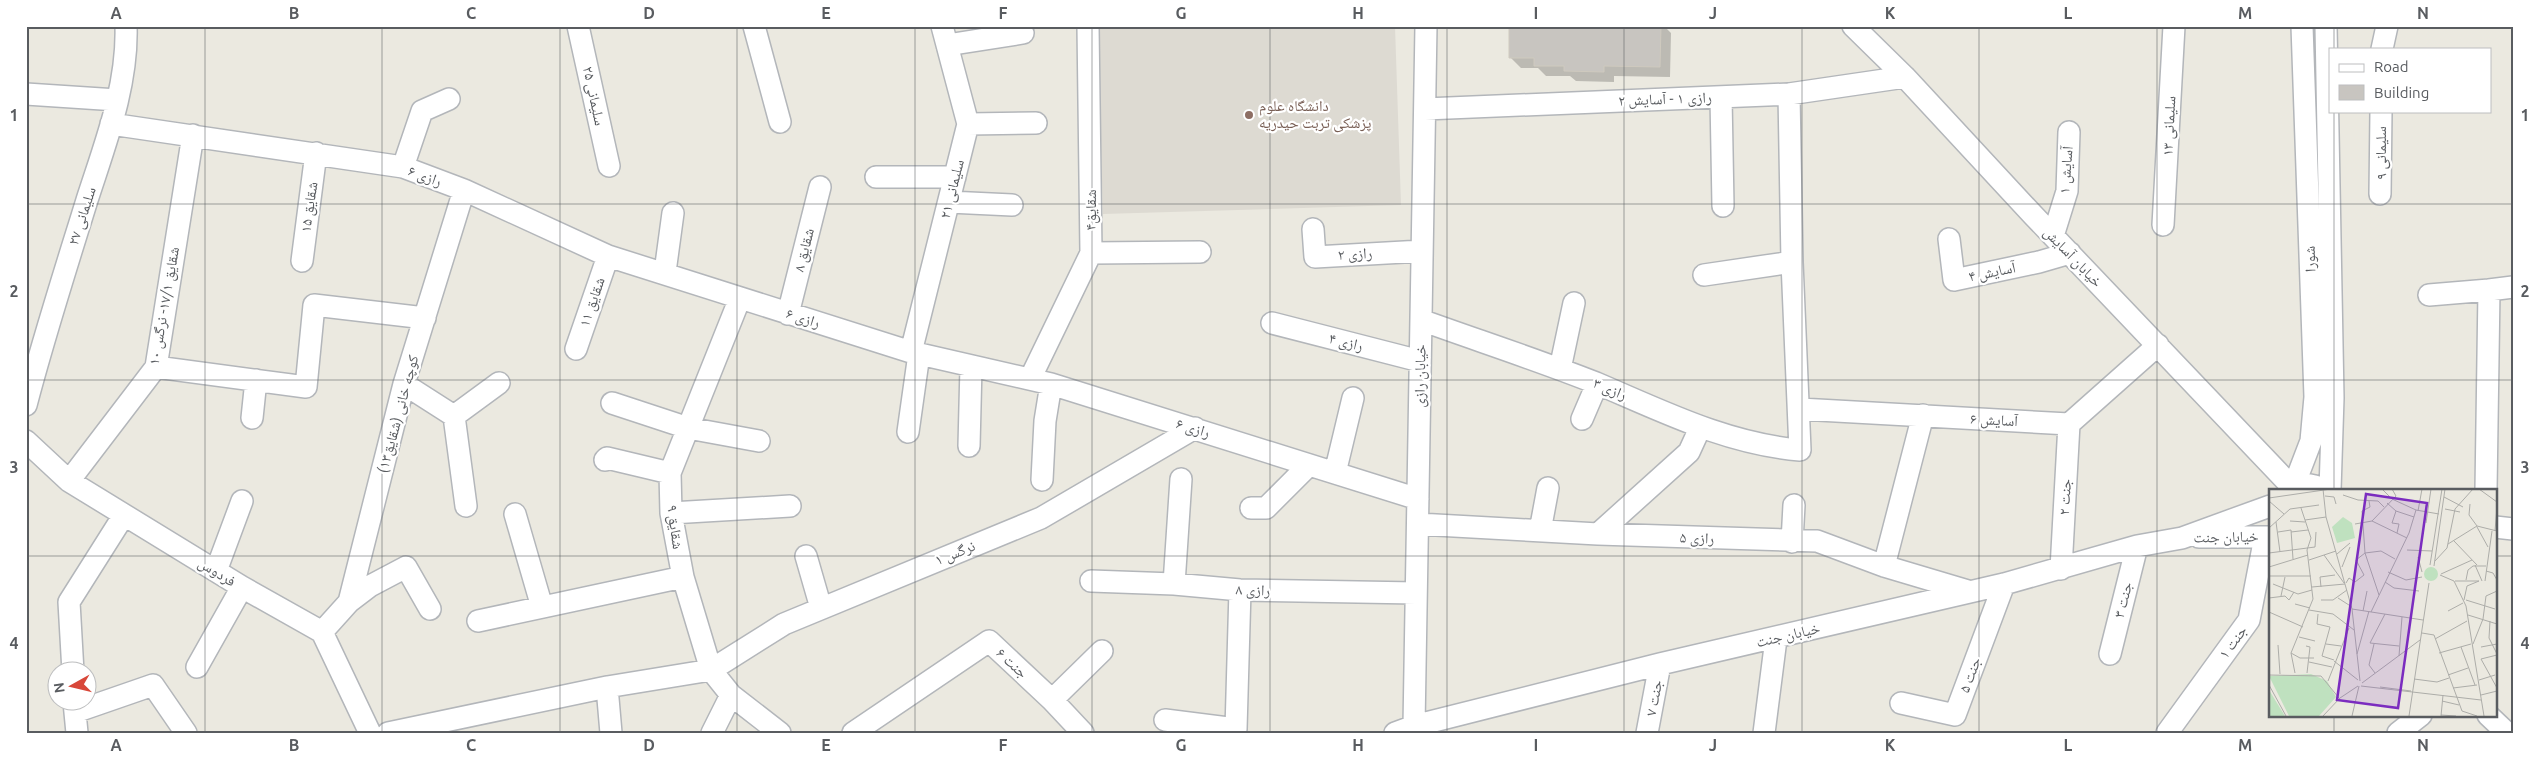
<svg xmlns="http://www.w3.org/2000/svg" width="2539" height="759" viewBox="0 0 2539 759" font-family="Ubuntu,'Noto Naskh Arabic',sans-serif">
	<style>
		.education { fill: #dddad2 }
		.shadow { fill: #0003 }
		.building { fill: #c8c5c0; stroke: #cfcabf }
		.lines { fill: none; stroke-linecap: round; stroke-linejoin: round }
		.minor-casing { stroke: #b3b6ba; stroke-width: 24 }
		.minor { stroke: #fff; stroke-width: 21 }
		.grid { fill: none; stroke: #595c60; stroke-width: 1; stroke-opacity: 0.55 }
		.education-dot { fill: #8d6e63; stroke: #fff; stroke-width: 2 }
		.labels { text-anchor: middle; stroke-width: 4.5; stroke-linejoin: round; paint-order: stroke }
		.street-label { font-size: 15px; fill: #595c60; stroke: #fff }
		.education-label { font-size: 15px; fill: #785e54; stroke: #fff; text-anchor: start }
		.inset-road { fill: none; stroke: #adada9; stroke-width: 1 }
		.view { fill: #7b2cbf; fill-opacity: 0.15; stroke: #7b2cbf; stroke-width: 2.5 }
		.inset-edge { fill: none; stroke: #595c60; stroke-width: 2.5 }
		.neatline { fill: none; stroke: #595c60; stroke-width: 2 }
		.grid-label { font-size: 16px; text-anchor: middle; font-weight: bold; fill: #595c60 }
	</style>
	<rect width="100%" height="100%" fill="#ebe9e0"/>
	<path class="education" d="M1097,26H1395L1401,205L1103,214Z"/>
	<path class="shadow" d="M1511,26H1664L1671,33L1670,77L1614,76V82L1576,81L1570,76H1546L1538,68H1521L1510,57Z"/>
	<path class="building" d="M1509,26H1661L1660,67L1604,66V72L1564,71V66H1534V58H1509Z"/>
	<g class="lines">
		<defs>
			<path id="minor" d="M578,26L609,166
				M754,26L780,122
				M1853,26L1905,77L2033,215L2293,488L2311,441L2315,397L2302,26
				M2326,26L2333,398L2330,490
				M947,45L1023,33
				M2382,49L2387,26
				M26,94L117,100
				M1721,97L1723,206
				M1425,109L1789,94L1905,77
				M111,124L403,167L464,190L608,256L911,352L1051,384L1418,499
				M968,124L1036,123
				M403,167L422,111L449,99
				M876,177H955
				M2380,194L2381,111
				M949,202L1012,205
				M2163,225L2174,26
				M1313,229L1315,257L1422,251
				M2053,236L2067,191L2069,132
				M1949,239L1954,280L2039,262L2070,253
				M1091,253L1200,252
				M302,261L316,153
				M665,272L673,213
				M1704,275L1792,262
				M2429,295L2489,290
				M740,298L670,473L671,513L683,577L711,670L731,695L780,733
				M788,314L820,187
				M1421,320C1479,341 1538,360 1596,383C1662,411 1727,444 1800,450L1792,262L1789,94
				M1272,323L1420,361
				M576,349L608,256
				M911,352L968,124L942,26
				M156,367L306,387L314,305L425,318
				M1560,369L1574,303
				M1030,379L1091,253L1088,26
				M404,384L454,416L499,383
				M612,403L688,428L759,441
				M26,405C44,336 66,268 87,200C105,144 128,86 126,26
				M1800,409L2069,424L2158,345
				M454,416L466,506
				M252,418L256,380
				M1582,419L1597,384
				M908,432L919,354
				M26,441L69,481L242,587L322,632L370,733
				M969,446L971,366
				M605,460L607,458L670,473
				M1335,473L1353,398
				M1042,480L1045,421L1051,384
				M69,481L156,367L193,135
				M2289,490C2300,482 2313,484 2325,490
				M2486,490L2489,290L2513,287
				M1251,508H1266L1309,465
				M671,513L790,506
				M515,514L542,607
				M1418,524L1598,534L1817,541L1884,566L1968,591
				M2495,527L2513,529
				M1540,531L1548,488
				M1598,534L1689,452L1700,428
				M2199,537H2270
				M1792,542L1794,505
				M806,556L821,608
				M1884,566L1923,415
				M2061,569L2069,424
				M216,571L242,501
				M1091,581L1174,584L1240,590L1416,593
				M1174,584L1181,479
				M349,602L370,586L406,567L430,609
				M478,621L683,577
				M322,632L349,602L404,384L464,190
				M2110,654L2137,546
				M197,667L242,587
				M73,672L69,602L124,515
				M607,687L611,733
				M1052,700L1102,651
				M74,702L77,733
				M1901,703L1955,715L2004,584
				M75,712L153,685L186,733
				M2488,715L2507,733
				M1165,720L1236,729L1240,590
				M1414,726L1426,26
				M388,733L607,687L711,670L784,624L1041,518L1195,428
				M712,733L731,695
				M853,733L989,641L1052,700L1083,733
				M1395,733L1414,726L1660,664L2004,584L2137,546L2182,538L2270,506
				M1647,733L1660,664
				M1764,733L1776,639
				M2167,733L2249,620L2265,537
				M2398,733L2421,715"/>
		</defs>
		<use href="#minor" class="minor-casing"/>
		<use href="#minor" class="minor"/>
	</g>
	<path class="grid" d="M205,26V733M382,26V733M560,26V733M737,26V733M915,26V733M1092,26V733M1270,26V733M1447,26V733M1624,26V733M1802,26V733M1979,26V733M2157,26V733M2334,26V49M2334,111V490M26,204H2513M26,380H2513M26,556H2270M2495,556H2513M2334,715V733"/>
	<circle class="education-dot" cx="1249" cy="115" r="5"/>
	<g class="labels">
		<g class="street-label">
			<text transform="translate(594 96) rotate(78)" y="5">سلیمانی ۲۵</text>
			<text transform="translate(1665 99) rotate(-2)" y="5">رازی ۱ - آسایش ۲</text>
			<text transform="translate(2169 126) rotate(-87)" y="5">سلیمانی ۱۳</text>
			<text transform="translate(2381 153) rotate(-90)" y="5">سلیمانی ۹</text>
			<text transform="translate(2066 170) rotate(-86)" y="5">آسایش ۱</text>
			<text transform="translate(425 176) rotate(20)" y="5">رازی ۶</text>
			<text transform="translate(952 189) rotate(-76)" y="5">سلیمانی ۲۱</text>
			<text transform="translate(309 207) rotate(-82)" y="5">شقایق ۱۵</text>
			<text transform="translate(1091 210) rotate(-90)" y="5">شقایق۴</text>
			<text transform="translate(82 216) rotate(-72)" y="5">سلیمانی ۲۷</text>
			<text transform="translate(804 250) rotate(-76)" y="5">شقایق ۸</text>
			<text transform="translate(1355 254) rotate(-3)" y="5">رازی ۲</text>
			<text transform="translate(2073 257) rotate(46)" y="5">خیابان آسایش</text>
			<text transform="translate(2310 259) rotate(-92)" y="5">شورا</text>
			<text transform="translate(1992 272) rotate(-12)" y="5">آسایش ۴</text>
			<text transform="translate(592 302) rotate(-71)" y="5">شقایق ۱۱</text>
			<text transform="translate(164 306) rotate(-80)" y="5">شقایق ۱۷/۱- نرگس ۱۰</text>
			<text transform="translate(803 318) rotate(18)" y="5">رازی ۶</text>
			<text transform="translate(1346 342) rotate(14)" y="5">رازی ۴</text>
			<text transform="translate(1420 376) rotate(-89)" y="5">خیابان رازی</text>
			<text transform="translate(1610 389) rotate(23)" y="5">رازی ۳</text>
			<text transform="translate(398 414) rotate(-75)" y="5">کوچه خانی (شقایق۱۳)</text>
			<text transform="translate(1994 420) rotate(3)" y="5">آسایش ۶</text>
			<text transform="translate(1193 428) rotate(17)" y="5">رازی ۶</text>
			<text transform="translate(2065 497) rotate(-87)" y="5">جنت ۲</text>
			<text transform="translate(675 527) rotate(82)" y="5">شقایق ۹</text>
			<text transform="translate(2226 537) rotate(-1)" y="5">خیابان جنت</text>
			<text transform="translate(1697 538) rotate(2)" y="5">رازی ۵</text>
			<text transform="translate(955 553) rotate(-22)" y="5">نرگس ۱</text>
			<text transform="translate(217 572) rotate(32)" y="5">فردوس</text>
			<text transform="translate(1253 590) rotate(2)" y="5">رازی ۸</text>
			<text transform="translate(2123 600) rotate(-76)" y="5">جنت ۳</text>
			<text transform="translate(1788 635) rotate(-13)" y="5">خیابان جنت</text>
			<text transform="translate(2233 642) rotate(-54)" y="5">جنت ۱</text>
			<text transform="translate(1012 663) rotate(43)" y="5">جنت ۶</text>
			<text transform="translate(1970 675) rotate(-70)" y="5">جنت ۵</text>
			<text transform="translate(1654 698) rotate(-79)" y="5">جنت ۷</text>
		</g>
		<g class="education-label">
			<text x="1259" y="111">دانشگاه علوم<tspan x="1259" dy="17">پزشکی تربت حیدریه</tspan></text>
		</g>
	</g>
	<g transform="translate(2269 489)">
		<rect width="228" height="228" fill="#ebe9e0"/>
		<path d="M155 85a7 7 0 1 1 14 0a7 7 0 1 1-14 0ZM42,185L58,192L67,208L50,227H20L0,187Z" fill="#bfe1bf"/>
		<path d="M74,28L83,34L86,49L68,54L63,38Z" fill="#bfe1bf"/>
		<path d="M0,201L16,227H0Z" fill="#bfe1bf"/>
		<path class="inset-road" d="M54,0L57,28L83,120L91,192M113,0L123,10L147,21L170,25M210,0L228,13M74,6L89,11L109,12L115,18M56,7L65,8L67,15M175,8L194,18M0,9L62,0M0,12L15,25M100,12L101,18L93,22L96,64L110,106M118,14L127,22L145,28M201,15L200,26L208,37M176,20L191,23M127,22L123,34L130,35L128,44M149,22L153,0M36,31L57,28M21,32L36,33M103,32L138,49M7,33L11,63M157,34L162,0M86,35L103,32L127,7L123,0M208,37L228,42M208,38L219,58M0,39L21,20L50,16M226,42L228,18M9,43L22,41L24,70M22,43L39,41M185,52L208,76M179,55L208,37M138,61L163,62M0,64L46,58L47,43M68,65L81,54M55,66L75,94M149,68L153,83M40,71L67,62M166,72L178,59L186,20L204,0M161,76L173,0M206,76L213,92M165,77L176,0M0,78L39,66M73,78L81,58M217,82L224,84L228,91M119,83L137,91L153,88M172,85L203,71M171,86L185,92L197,117L215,227M0,87H42M197,91L199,81L204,77H217M186,92H210L198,97L195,111M216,92L223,42M116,93L125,99L150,102M77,94L80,89L86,93L95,86L87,71L96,64L112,62L126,70M4,95L29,105L43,101M43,98L76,95M52,98L51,88L66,86M12,107L16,88M0,109L16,107L20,111L25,103M69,109L83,118M52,111H64L78,101M197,111L226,120M26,115L41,119M83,120L154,131M40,121L64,125L85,141M94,122L98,102M179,122L194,114M0,123L34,138M102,123L140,44L147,21M49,125L48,135L61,138L53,167L65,171M116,125L101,154L130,157M199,126L228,135M214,130L217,107L228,102M221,132L220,149L228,165M153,144L165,146L193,222L208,227M30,148L46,152M166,150L198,132M57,155L72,157M105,155L100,176L106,184M204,155L214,130M9,156L11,185M37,157L41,158L38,184M192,158L206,196M212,158L228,155M22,164L31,169H45M170,164L202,155M88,165L100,122M228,166L212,170L228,199M130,167L133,128M65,172L89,191M40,173L63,178M26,184L22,164L44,110L38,61L42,49L32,19M0,186L52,187L70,209M179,186L199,179M145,190L168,193L180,189M210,191L226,186M59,192L80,139M93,194L151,151M0,196L17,227M92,197L212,211M111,198L142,202M184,199L208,196M212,206L228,202M173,212L190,216M172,226L187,227M54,227L71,209L89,197M83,227L90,197M140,227L160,94M172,227L174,206"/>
		<path class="view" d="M97,5L158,14L129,219L68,211Z"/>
		<rect width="228" height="228" class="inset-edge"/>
	</g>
	<rect width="2539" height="759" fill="none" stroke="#ffffff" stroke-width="55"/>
	<rect x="2329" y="48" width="162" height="65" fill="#ffffff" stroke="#bdbebf"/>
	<rect x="2339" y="64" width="25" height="8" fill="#ffffff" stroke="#bdbebf"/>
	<text x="2374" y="72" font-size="15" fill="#595c60">Road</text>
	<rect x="2339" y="85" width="25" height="15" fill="#c8c5c0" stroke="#bdbebf"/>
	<text x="2374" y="98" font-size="15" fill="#595c60">Building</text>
	<g transform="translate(72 686) rotate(262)"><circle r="24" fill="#ffffff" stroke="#bdbebf"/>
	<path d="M0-4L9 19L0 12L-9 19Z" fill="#d84739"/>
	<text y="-8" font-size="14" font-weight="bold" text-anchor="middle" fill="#595c60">N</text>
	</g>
	<rect x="28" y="28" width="2484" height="704" class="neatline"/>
	<g class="grid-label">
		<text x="116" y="19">A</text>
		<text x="294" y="19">B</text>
		<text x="471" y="19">C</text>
		<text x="649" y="19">D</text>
		<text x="826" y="19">E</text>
		<text x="1003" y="19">F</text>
		<text x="1181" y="19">G</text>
		<text x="1358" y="19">H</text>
		<text x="1536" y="19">I</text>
		<text x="1713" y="19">J</text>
		<text x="1890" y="19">K</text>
		<text x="2068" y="19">L</text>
		<text x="2245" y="19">M</text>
		<text x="2423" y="19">N</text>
		<text x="14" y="121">1</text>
		<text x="2525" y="121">1</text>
		<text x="14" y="297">2</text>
		<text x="2525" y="297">2</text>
		<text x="14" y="473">3</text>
		<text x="2525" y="473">3</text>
		<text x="14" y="649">4</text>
		<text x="2525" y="649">4</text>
		<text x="116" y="751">A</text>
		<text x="294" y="751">B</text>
		<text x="471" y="751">C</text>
		<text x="649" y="751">D</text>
		<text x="826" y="751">E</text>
		<text x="1003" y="751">F</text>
		<text x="1181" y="751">G</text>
		<text x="1358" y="751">H</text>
		<text x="1536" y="751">I</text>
		<text x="1713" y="751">J</text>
		<text x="1890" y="751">K</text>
		<text x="2068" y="751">L</text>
		<text x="2245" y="751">M</text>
		<text x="2423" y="751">N</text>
	</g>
</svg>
